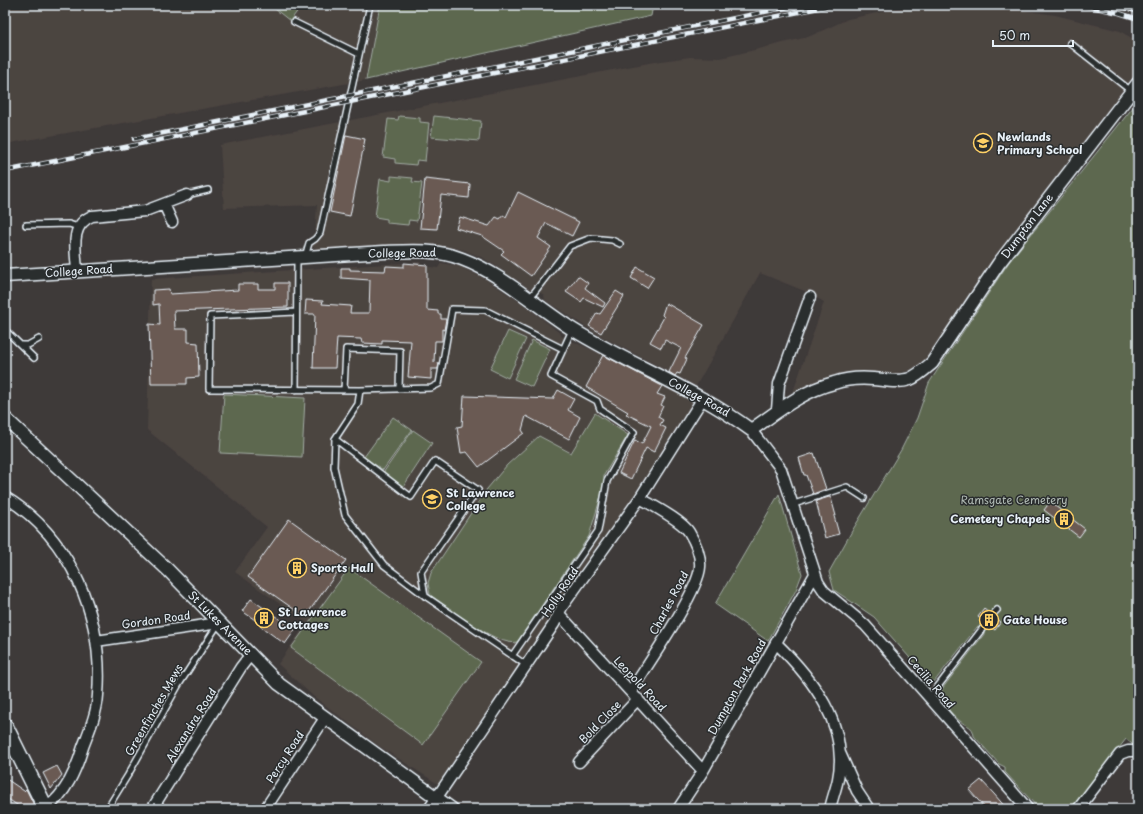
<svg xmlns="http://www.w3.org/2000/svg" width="1143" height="814" viewBox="0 0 1143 814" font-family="'Playpen Sans',sans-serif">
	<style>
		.built { fill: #4c4441 }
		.green { fill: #5d684f; stroke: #a2aca4 }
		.building { fill: #6b5a53; stroke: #e8f1f8 }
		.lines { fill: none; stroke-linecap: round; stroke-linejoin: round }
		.service-casing { stroke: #e8f1f8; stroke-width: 8 }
		.minor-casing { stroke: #e8f1f8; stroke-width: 13 }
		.tertiary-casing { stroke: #e8f1f8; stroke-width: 15 }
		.primary-casing { stroke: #e8f1f8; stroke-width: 18 }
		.service { stroke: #2a2d2e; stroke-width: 5 }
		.minor { stroke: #2a2d2e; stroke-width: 10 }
		.tertiary { stroke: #2a2d2e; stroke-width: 12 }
		.primary { stroke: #2a2d2e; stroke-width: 15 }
		.rail-casing { stroke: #e8f1f8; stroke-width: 4.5 }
		.rail { stroke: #2a2d2e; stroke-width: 3; stroke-dasharray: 9; stroke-linecap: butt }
		.labels { text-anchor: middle; stroke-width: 3; stroke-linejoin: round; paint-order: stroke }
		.poi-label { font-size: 11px; font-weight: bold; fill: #e8f1f8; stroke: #2a2d2e; text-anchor: start }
		.street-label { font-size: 11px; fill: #e8f1f8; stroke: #2a2d2e }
		.park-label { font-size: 11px; fill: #b0bab4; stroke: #2a2d2e }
	</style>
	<rect width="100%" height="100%" fill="#3e3a39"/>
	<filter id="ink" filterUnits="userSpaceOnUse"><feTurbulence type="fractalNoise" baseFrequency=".025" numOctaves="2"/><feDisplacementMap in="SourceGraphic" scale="8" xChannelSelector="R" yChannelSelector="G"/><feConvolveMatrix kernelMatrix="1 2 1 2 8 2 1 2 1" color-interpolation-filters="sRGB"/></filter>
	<g filter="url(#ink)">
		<path class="built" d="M5,5H380L366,80L5,144Z
			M933,5L999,7L1055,15L1120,31L1138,42V74L1030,211L988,267L932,352L920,365L908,371L891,374L872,373L816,383L793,392L824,302L807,292L760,273L696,386L597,334L545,300L544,295L538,291H533L483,258L464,250L448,247L411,244L321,251L313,247H305V240L315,234L317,205L224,208L220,145L654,62L690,57L721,58L808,37L848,19L906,7Z
			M419,262L430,267L438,268L441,263L459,266L485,279L527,307L561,334V336L612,359L693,402L651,470L438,784L379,746L313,696L278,664L307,623L235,572L267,527L147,430L151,279Z"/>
		<path class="green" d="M270,5H302L290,21Z
			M380,5H653L651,16L366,80Z
			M1138,101V749L1126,739L1071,809H1039L1005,772V767L999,764L974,736C973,725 967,727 960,721C951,714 940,701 942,689L985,633L977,627L934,682L930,681L874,617L834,590L829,572L852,531L901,450L917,418L929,383L974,315L1009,262Z
			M399,116L420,118V122L429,123L425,161L417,160L416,165L395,163V159L383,157L388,119L398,120Z
			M434,116L481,121L479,141L431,137Z
			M391,176L413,178L412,182L422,183L417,221L409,220L408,225L387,223V219L375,217L380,179L391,181Z
			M508,331L526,339L508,378L490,369Z
			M532,340L550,349L532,387L514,379Z
			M224,394L305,398L302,457L220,453Z
			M595,413L628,435L604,475L603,489L589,536L517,642C499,648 447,606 430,595L428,583L431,573L487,489L507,465L539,436L571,453Z
			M393,417L412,430L383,470L364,457Z
			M413,430L432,443L403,487L383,473Z
			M779,494L802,574L796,590L768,641L715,604Z
			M349,568L481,662L423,745L291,648Z"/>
		<path class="building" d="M346,135L365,139L350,216L330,212Z
			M425,179L470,184L469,198L441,195L437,229L420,228Z
			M518,192L579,222L572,236L546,223L538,238L551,247L531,276L501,254L504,251L482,236L456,228L460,217L489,226L496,217L500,219L503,215L506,217Z
			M404,263L427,265V310L438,311V314H441V319H446L444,330L442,329V341H435L434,362L439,363L438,369H431V379L408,377L411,341L382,340V344L362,343L361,339L337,338L335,368H313L315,314H305L306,300L323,301L322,304L351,306L350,313H369L370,280L341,278V268H350V270L385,271L386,266L404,267Z
			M637,267L654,277L647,288L631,278Z
			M578,276L588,283L585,288L605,303L603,307L584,298L581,302L566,292Z
			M275,283H288V307L174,311L175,329H188V342L198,343L199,377L187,378V384H151L149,324L160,325L159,304L153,305V290L169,289L170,294L238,290V284H258V289H275Z
			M616,291L624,296L601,333L589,326L597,313L600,314Z
			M666,303L704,325L685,358L687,359L680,374L677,373L675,376L669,372L681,348L665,340L661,348L650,342L664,317L662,315Z
			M603,355L662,386L657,394L665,397L661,405L663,406L658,417L663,420L660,425L666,428L654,452L646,448L631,479L619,473L635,440L642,444L651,426L626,414L628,412L586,387Z
			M558,390L574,399L568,410L580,417L569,439L526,416L522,430L524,433L479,467L467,452L461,453L457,427L462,426L464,396L553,399Z
			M814,453L826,489L813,494L806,475H804L799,458Z
			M829,497L831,498L836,516H834L839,534L825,538L816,501Z
			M1050,502L1085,529L1079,537L1044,510Z
			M289,519L346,560L305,617L248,577Z
			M251,599L295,630L285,644L260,626L261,624L242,611Z
			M984,609L989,613V618L995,617L1001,622L995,630L989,626L988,621H983L978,617Z
			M57,766L62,775L51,789L43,773Z
			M5,778L24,791L26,789L34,805L32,809H23L5,797Z
			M981,780L994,794L1007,809H986L969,790Z"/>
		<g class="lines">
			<defs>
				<path id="service" d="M294,22L359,54
					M1070,43L1131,91
					M187,195L208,190
					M26,225L69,224L78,227
					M305,257L309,243L315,239L320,233L370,5
					M529,299L570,246L591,238L612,240L620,244
					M296,312L210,316L209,389L360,390L431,388L439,384L452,309L485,310L563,349
					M5,330L34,358
					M21,345H28L39,339
					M296,390L297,259
					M344,390L346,349L400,351L399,389
					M360,390L358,404L335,439L334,467L345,515L384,565L425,596L526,665
					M335,439L411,497L435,461L478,490L421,572L425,596
					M794,504L847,487L864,498
					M992,615L997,610
					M512,656L598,531L607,481L634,432L600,409L597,401L551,376L572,330
					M929,698L986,624
					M107,809L128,775L178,686L219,623"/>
				<path id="minor" d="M164,204L172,222
					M77,271C76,251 69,225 92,216L145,211L187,195
					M777,410L779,384L810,297
					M751,430L781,469L818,582L824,591L865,625L1028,809
					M5,497C72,538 104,618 98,695C97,713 89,731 83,747C76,770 66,794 46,808
					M559,614L703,771
					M96,641L219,623
					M776,643C812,678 849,725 838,779C836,789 832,799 830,809
					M631,691C646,667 699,591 700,567C701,556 695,542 689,532C681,520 653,506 640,498
					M840,753L857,791L869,809
					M579,762L638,699
					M152,809L241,667L251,654
					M265,809L325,718
					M429,809L554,624L562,607L640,498L703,398
					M678,809L703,771L815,574
					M1078,809L1120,754L1128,751H1138"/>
				<path id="tertiary" d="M5,276L384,252C410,251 437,249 462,259C502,274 536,306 572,329C630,365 696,389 751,430C777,412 802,391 834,383C846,379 860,378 873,379C885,380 899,383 910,379C919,375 925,369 932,363L999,263L1138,83
					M5,418L168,570L279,684L452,809"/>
				<path id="primary" d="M5,726L46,809"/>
			</defs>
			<use href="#service" class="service-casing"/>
			<use href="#minor" class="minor-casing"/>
			<use href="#tertiary" class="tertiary-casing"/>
			<use href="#primary" class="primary-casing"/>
			<use href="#service" class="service"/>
			<use href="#minor" class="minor"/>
			<use href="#tertiary" class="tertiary"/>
			<use href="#primary" class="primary"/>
			<defs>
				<path id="rail" d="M1082,5L1119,13L1138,19
					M1117,5L1138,12
					M134,139L799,5
					M5,171L834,5"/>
			</defs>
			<use href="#rail" class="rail-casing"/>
			<use href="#rail" class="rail"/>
		</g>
	</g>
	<defs>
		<symbol id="school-ring" viewBox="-11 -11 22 22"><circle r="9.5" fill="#2a2d2e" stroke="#ffd166" stroke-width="1.5"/><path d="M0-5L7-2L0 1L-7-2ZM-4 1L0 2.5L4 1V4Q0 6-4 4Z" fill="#ffd166"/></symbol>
		<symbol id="building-ring" viewBox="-11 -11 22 22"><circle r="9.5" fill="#2a2d2e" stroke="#ffd166" stroke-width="1.5"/><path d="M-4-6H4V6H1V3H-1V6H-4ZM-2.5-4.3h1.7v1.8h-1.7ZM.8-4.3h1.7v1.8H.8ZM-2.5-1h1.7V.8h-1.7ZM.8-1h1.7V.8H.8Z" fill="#ffd166"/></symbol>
	</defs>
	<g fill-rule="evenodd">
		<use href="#school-ring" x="972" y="132" width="22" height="22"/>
		<use href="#school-ring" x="421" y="488" width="22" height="22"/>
		<use href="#building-ring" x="1053" y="508" width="22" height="22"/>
		<use href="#building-ring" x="286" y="557" width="22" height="22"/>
		<use href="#building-ring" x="253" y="607" width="22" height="22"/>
		<use href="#building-ring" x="978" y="609" width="22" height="22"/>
	</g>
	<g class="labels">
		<g class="poi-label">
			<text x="997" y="141">Newlands<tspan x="997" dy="13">Primary School</tspan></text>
			<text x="446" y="497">St Lawrence<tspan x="446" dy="13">College</tspan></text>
			<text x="1050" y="523" text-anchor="end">Cemetery Chapels</text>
			<text x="311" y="572">Sports Hall</text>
			<text x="278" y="616">St Lawrence<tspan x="278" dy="13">Cottages</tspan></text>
			<text x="1003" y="624">Gate House</text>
		</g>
		<g class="street-label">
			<text transform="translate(1027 226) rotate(-53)" y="4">Dumpton Lane</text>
			<text transform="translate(402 253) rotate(-1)" y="4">College Road</text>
			<text transform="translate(79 271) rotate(-4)" y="4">College Road</text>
			<text transform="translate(699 397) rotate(29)" y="4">College Road</text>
			<text transform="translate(560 592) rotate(-57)" y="4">Holly Road</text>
			<text transform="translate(669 603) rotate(-62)" y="4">Charles Road</text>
			<text transform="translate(156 620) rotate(-8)" y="4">Gordon Road</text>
			<text transform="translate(220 623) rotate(45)" y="4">St Lukes Avenue</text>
			<text transform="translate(931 682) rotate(49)" y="4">Cecilia Road</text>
			<text transform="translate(640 684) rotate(47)" y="4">Leopold Road</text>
			<text transform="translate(737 687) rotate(-61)" y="4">Dumpton Park Road</text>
			<text transform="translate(154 710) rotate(-60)" y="4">Greenfinches Mews</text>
			<text transform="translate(600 722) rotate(-46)" y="4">Bold Close</text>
			<text transform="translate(191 725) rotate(-58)" y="4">Alexandra Road</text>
			<text transform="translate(285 757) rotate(-57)" y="4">Percy Road</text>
		</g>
		<g class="park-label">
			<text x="1014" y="504">Ramsgate Cemetery</text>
		</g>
	</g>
	<rect width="1143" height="814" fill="none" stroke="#2a2d2e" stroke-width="20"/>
	<rect x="10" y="10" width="1123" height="794" fill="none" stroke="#e8f1f8" stroke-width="1.5" filter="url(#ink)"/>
	<path d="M993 40v6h80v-6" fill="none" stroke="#e8f1f8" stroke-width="2"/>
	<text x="999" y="40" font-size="12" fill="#e8f1f8" stroke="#2a2d2e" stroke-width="3" paint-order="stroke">50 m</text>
</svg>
